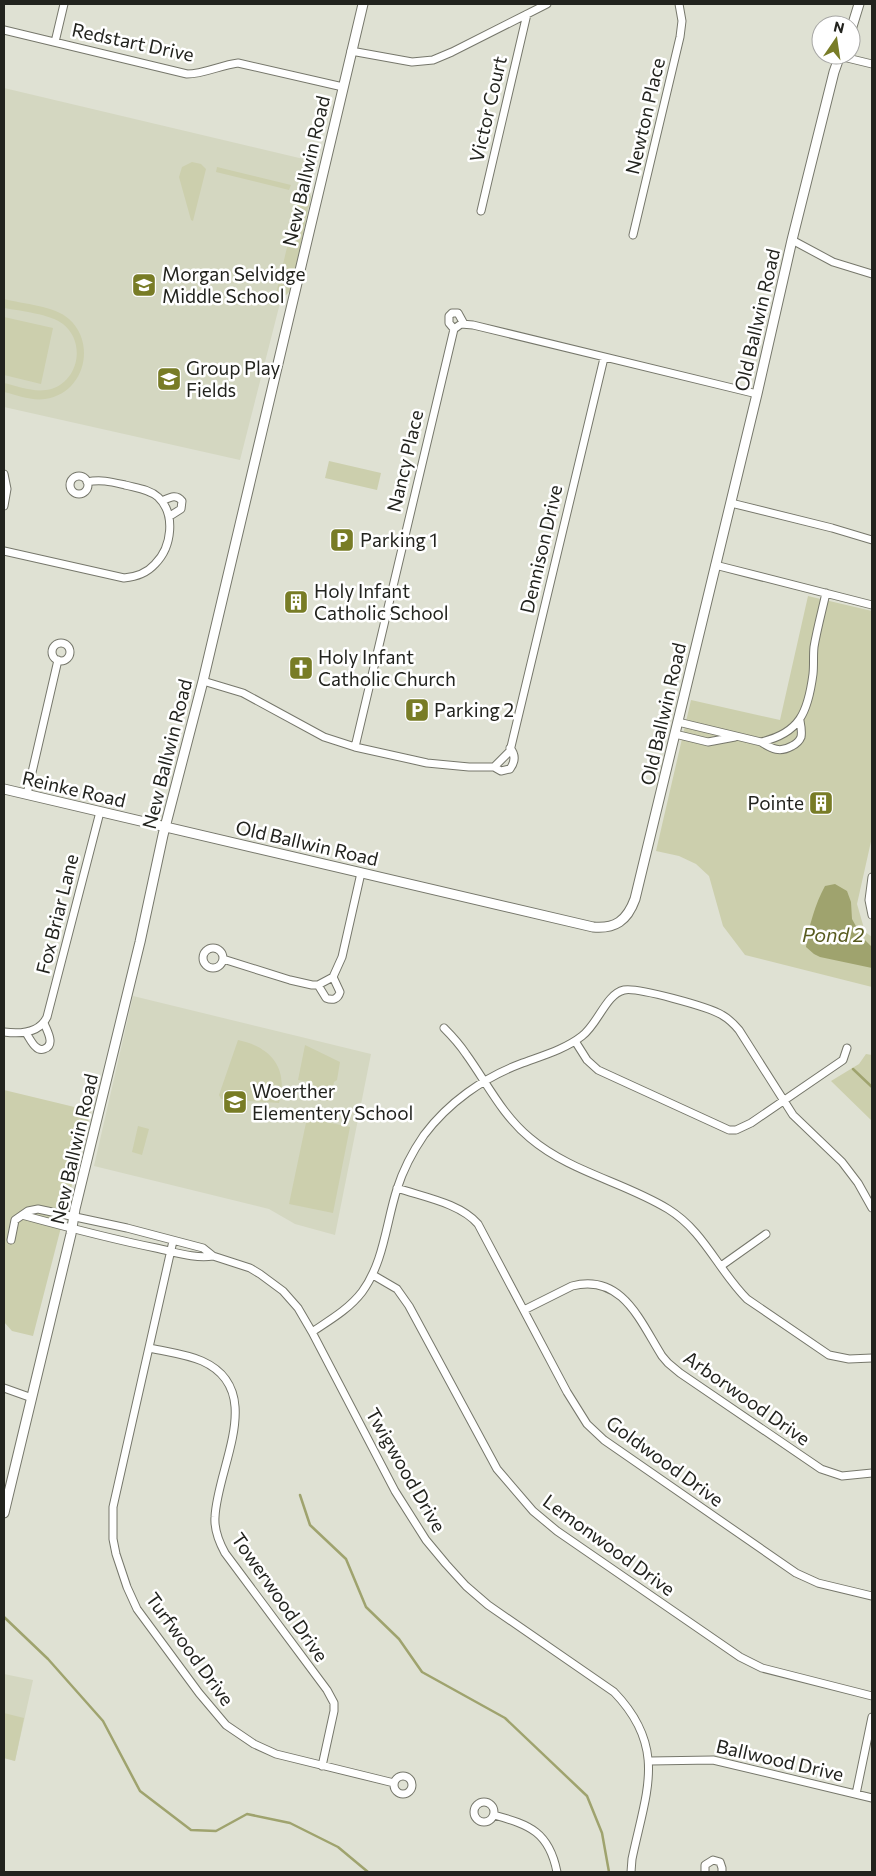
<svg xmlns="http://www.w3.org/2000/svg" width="876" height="1876" viewBox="0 0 876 1876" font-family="Commissioner,sans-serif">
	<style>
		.built { fill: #d4d7c1 }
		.green { fill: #cccfad }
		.water { fill: #9fa36e }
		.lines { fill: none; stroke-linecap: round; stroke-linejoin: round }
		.stream { stroke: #9fa36e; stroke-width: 2.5 }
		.street-casing { stroke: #76776b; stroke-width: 9 }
		.secondary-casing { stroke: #76776b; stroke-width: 11 }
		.street { stroke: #fff; stroke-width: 7 }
		.secondary { stroke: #fff; stroke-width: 9 }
		.labels { text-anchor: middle; stroke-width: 5; stroke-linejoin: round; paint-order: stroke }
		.street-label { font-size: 19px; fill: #22231e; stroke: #fff }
		.poi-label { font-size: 19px; fill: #22231e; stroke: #fff; text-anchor: start }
		.water-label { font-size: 20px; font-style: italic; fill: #585b1f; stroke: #fff }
	</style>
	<rect width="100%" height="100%" fill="#dfe1d3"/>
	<path class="built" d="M4,88L316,162L240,460L4,407Z
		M133,996L371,1054L335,1235L295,1224L269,1209L94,1166Z
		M4,1674L33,1680L15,1761L4,1758Z"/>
	<path class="green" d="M192,162L201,164L206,169L193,221L191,220L179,177L182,167Z
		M217,167L291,185L289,190L216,172Z
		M301,188L308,190L311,197L291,289C287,295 285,297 278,297L276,294Z
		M4,299C23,304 55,306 69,319C97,344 84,394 45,399C31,401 17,395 4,392V383C17,386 32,392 46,390C77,386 88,344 63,324C50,314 21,311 4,308Z
		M4,317L53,328L41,384L4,375Z
		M329,461L381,473L377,490L325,478Z
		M808,596L872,611V837L857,904L865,932L872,937V987L745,955L723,926L709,876L696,864L679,856L656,851L691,700L780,720Z
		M238,1040C271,1047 289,1068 279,1103L221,1099L219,1095Z
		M305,1045L340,1062L337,1080L334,1082L330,1101L309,1098L310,1082L298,1080Z
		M866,1054L872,1055V1121L831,1081L859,1064Z
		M4,1090L91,1111L33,1336L12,1331L4,1322Z
		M307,1118L350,1127L333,1213L289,1204Z
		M138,1126L149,1129L142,1155L132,1152Z
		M4,1713L24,1718L15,1761L4,1758Z"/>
	<path class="water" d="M835,884L847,891L851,902L852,919L862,937L872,947V968L820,957L814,954L806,947C808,928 816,902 825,886Z"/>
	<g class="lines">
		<path class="stream" d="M853,1069L872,1087
			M300,1495L310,1525L346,1559L366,1607L399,1639L422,1672L505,1718L587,1796L602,1833L609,1872
			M4,1617L48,1659L103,1721L140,1791L191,1830L216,1831L247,1814L290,1823L338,1847L368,1872"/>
		<defs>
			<path id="street" d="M4,30L187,74C204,74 221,65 238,63L343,87
				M55,42L64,4
				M351,51L412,62L433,60L452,52L547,4
				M839,56L872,64
				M481,211L527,14
				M633,235L680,37L682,21L679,4
				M792,240L833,262L872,274
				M454,329L449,323V316L452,313H458L464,324
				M4,474L7,489L4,506
				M70 485a9 9 0 1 1 18 0a9 9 0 1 1-18 0Z
				M162,501C169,498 176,493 182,501L181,509L170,516
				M731,503L832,528L872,540
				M4,551L124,578C135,577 147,573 155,564C172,547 176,514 158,497C149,489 136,488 125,485C112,482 101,479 87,482
				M715,565L872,605
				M52 652a9 9 0 1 1 18 0a9 9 0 1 1-18 0Z
				M203,681L243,693L324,737L355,747L427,763L469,767H494L510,751L604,358
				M678,722L761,742C800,733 808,712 813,674C814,665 813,656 814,647C817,629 822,611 826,593
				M675,734L708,742L735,737
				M761,742C772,749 780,753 792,746C796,744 799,742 801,737C802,732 801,726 800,721
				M355,747L454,329L461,324L473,325L757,394
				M494,767L501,771L510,769C515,762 516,755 510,748
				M27,794L58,660
				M872,877L869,900L872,915
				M203 958a10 10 0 1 1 20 0a10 10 0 1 1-20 0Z
				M223,959L290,980L312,985H318L333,977L342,957L361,873
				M318,985L326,998C333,1001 338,999 340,992L333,977
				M444,1028C452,1036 460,1045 466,1054C487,1083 502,1115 530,1138C570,1172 624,1182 668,1209C704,1231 718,1270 747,1299L829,1355L849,1359L872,1358
				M4,1032C19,1034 39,1034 47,1017L100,812
				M26,1033C29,1037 32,1044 36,1047C38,1049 41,1050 44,1049C56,1045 47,1031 44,1023
				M575,1041L587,1060L598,1070L729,1130H736L751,1123L843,1060L847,1048
				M397,1188C423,1197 460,1203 478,1224L567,1392L587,1424L604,1440L796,1573L818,1583L872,1596
				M22,1215C66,1227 111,1239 156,1248C175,1252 195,1259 213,1256
				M11,1240L15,1220L28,1211L38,1209L127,1228L203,1248L213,1256L250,1268L260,1274L283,1291L298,1308L312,1332L395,1491L426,1540L446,1564L466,1586L488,1605L614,1692C668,1748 646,1792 632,1859L631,1872
				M173,1241L113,1507V1539L116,1554L127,1587L137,1609L199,1693L226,1725L254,1744L276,1754L394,1783
				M721,1266L766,1234
				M373,1275L397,1289L409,1306L497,1469L533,1511L557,1531L740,1657L762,1668L872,1696
				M524,1310L572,1286C622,1273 640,1321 662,1356L668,1363L680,1373L821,1469L842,1476L872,1473
				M312,1332C330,1320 349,1309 362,1292C384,1262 386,1223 397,1189C403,1170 413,1151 424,1135C448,1103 483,1078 520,1064C541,1056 564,1050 582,1036C598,1024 606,994 624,990C637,987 709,1007 722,1015C729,1019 734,1024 739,1030L793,1115L842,1162L858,1183L872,1208
				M150,1348C167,1352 186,1354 202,1361C267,1390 217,1467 215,1517C214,1530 219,1542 225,1553L327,1690L334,1703V1711L322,1766
				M4,1388L32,1398
				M650,1761L713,1760L872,1798
				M394 1785a9 9 0 1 1 18 0a9 9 0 1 1-18 0Z
				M856,1794L872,1717
				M474 1812a10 10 0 1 1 20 0a10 10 0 1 1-20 0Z
				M494,1815C530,1825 549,1832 557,1872
				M705,1872V1865L713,1860L720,1862L722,1868V1872"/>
			<path id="secondary" d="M851,30L859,4
				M4,789L593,927C615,929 627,921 635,899L757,394L792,240L834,72L840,55
				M4,1513L71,1234L75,1209L140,942L163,835L203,681L363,4"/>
		</defs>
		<use href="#street" class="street-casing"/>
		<use href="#secondary" class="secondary-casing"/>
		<use href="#street" class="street"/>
		<use href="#secondary" class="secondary"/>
	</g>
	<defs>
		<symbol id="school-square" viewBox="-11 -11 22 22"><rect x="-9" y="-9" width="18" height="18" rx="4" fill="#787c26" stroke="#fff"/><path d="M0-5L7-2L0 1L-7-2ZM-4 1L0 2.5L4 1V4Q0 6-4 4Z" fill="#fff"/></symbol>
		<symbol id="parking-square" viewBox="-11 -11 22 22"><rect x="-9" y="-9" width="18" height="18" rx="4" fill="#787c26" stroke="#fff"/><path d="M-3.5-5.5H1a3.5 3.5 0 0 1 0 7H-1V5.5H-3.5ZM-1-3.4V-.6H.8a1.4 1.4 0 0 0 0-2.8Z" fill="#fff"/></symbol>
		<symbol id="building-square" viewBox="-11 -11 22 22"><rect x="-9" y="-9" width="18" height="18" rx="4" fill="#787c26" stroke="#fff"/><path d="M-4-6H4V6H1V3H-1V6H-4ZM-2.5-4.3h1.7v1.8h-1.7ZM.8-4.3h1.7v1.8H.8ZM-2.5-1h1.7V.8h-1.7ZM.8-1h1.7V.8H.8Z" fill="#fff"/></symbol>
		<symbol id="church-square" viewBox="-11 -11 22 22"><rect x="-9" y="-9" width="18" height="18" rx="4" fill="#787c26" stroke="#fff"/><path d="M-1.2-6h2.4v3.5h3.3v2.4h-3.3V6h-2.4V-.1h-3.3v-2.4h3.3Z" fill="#fff"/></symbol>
	</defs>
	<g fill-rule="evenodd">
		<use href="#school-square" x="130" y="271" width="28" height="28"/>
		<use href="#school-square" x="155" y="365" width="28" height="28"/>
		<use href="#parking-square" x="328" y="526" width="28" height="28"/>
		<use href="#building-square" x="282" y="588" width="28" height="28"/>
		<use href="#church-square" x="287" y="654" width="28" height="28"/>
		<use href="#parking-square" x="403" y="696" width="28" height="28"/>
		<use href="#building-square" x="807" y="789" width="28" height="28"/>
		<use href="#school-square" x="221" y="1088" width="28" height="28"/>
	</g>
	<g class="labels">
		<g class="street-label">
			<text transform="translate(133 42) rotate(12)" y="7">Redstart Drive</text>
			<text transform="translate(488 109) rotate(-77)" y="7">Victor Court</text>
			<text transform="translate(645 116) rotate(-77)" y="7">Newton Place</text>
			<text transform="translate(306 171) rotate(-77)" y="7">New Ballwin Road</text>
			<text transform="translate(757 320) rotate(-77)" y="7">Old Ballwin Road</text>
			<text transform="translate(405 461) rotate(-77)" y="7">Nancy Place</text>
			<text transform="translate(541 549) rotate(-77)" y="7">Dennison Drive</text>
			<text transform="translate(663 714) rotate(-77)" y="7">Old Ballwin Road</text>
			<text transform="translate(167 754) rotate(-76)" y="7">New Ballwin Road</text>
			<text transform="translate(74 789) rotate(13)" y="7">Reinke Road</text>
			<text transform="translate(307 843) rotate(13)" y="7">Old Ballwin Road</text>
			<text transform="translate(57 914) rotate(-76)" y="7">Fox Briar Lane</text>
			<text transform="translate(74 1149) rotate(-77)" y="7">New Ballwin Road</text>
			<text transform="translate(747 1398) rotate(35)" y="7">Arborwood Drive</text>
			<text transform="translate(665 1461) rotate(36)" y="7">Goldwood Drive</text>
			<text transform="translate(406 1470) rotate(60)" y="7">Twigwood Drive</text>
			<text transform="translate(609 1545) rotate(36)" y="7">Lemonwood Drive</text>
			<text transform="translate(280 1597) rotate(55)" y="7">Towerwood Drive</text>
			<text transform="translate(190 1649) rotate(54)" y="7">Turfwood Drive</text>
			<text transform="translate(780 1760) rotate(13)" y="7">Ballwood Drive</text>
		</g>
		<g class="poi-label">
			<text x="162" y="281">Morgan Selvidge<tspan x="162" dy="22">Middle School</tspan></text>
			<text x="186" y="375">Group Play<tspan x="186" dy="22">Fields</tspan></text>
			<text x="360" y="547">Parking 1</text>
			<text x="314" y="598">Holy Infant<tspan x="314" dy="22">Catholic School</tspan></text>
			<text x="318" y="664">Holy Infant<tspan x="318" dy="22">Catholic Church</tspan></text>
			<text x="434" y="717">Parking 2</text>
			<text x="804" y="810" text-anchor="end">Pointe</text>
			<text x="252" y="1098">Woerther<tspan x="252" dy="22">Elementery School</tspan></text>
		</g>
		<g class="water-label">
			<text x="833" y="942">Pond 2</text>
		</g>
	</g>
	<rect width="876" height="1876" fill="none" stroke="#22231e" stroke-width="10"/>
	<g transform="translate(836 40) rotate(13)"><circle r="24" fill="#ffffff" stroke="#a7a7a5"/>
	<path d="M0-4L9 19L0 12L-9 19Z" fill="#787c26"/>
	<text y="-8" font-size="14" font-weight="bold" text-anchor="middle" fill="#22231e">N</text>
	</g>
</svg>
